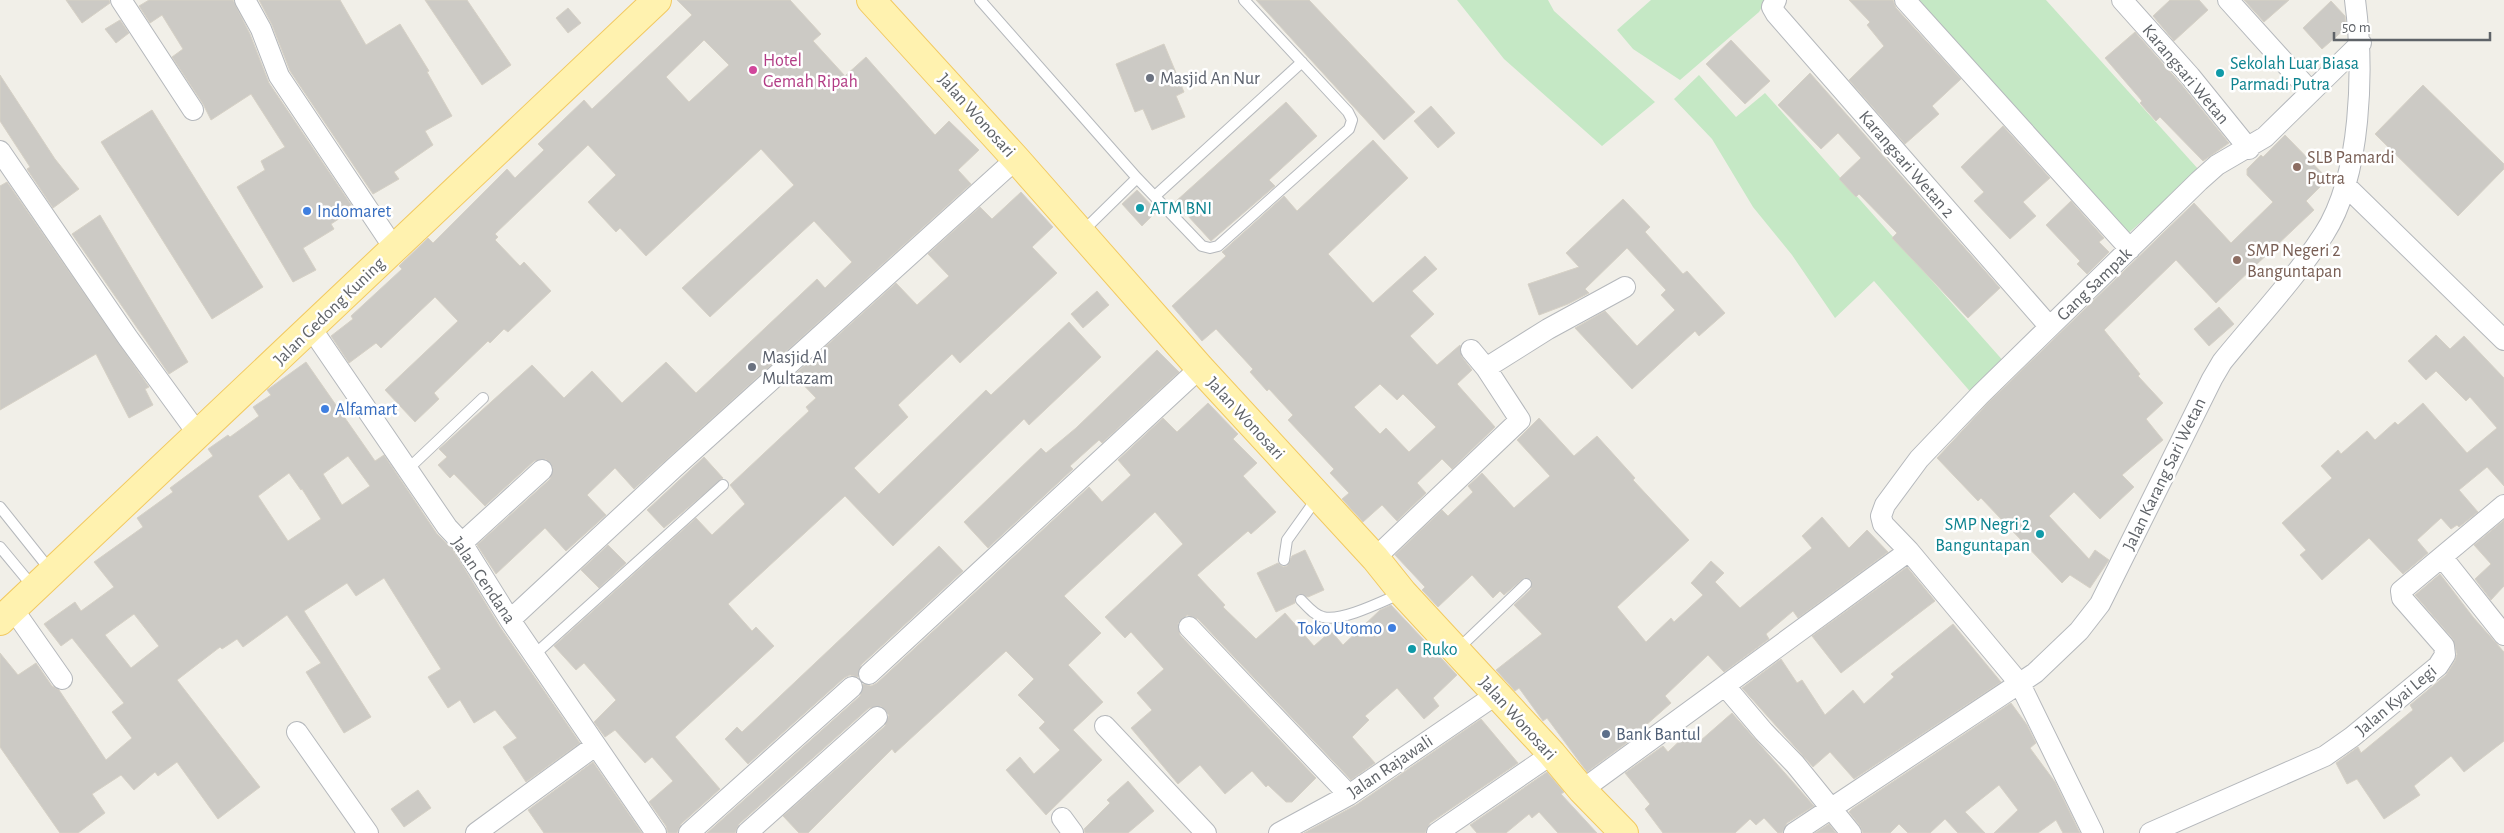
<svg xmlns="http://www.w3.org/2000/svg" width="2504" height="833" viewBox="0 0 2504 833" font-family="'Alegreya Sans',sans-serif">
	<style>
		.green { fill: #c5e8c5 }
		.building { fill: #cccac5; stroke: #d6d1c6; fill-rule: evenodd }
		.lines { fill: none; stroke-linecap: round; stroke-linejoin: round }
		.service-casing { stroke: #b5b8bc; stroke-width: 12 }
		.minor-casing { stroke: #b5b8bc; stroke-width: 22 }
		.primary-casing { stroke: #f2c960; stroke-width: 30 }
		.service { stroke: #fff; stroke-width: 10 }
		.minor { stroke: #fff; stroke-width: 20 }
		.primary { stroke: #fff2af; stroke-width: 28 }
		.hotel-dot { fill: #d1479c; stroke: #fff; stroke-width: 2 }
		.culture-dot { fill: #0f9aa8; stroke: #fff; stroke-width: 2 }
		.worship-dot { fill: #6b7280; stroke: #fff; stroke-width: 2 }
		.education-dot { fill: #8d6e63; stroke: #fff; stroke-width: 2 }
		.shop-dot { fill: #3f7fe0; stroke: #fff; stroke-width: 2 }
		.service-dot { fill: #5c6f8a; stroke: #fff; stroke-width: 2 }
		.labels { text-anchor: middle; stroke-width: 5; stroke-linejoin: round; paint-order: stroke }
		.hotel-label { font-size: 18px; fill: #b23c85; stroke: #fff; text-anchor: start }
		.culture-label { font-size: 18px; fill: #0d838f; stroke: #fff; text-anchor: start }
		.street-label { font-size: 18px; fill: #5f6368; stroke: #fff }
		.worship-label { font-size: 18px; fill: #5b616d; stroke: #fff; text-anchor: start }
		.education-label { font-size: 18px; fill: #785e54; stroke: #fff; text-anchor: start }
		.shop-label { font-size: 18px; fill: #366cbe; stroke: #fff; text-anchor: start }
		.service-label { font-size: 18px; fill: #4e5e75; stroke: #fff; text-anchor: start }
	</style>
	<rect width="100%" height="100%" fill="#f1efe8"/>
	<path class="green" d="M1457,0H1548L1554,11L1655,102L1602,146L1504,59Z
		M1651,0H1766L1759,12L1680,80L1633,49L1617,30Z
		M1907,0H2046L2199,170L2122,239Z
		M1699,75L1736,117L1765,93L2006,364L1974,396L1874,281L1835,318L1792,255L1753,207L1712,139L1674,99Z"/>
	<path class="building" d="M66,0H109L110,3L82,23Z
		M149,0H233L250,34L269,83L354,209L331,224L334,229L303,248L316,270L293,282L237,187L265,170L261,161L285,147L251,94L211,120L203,104L172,57L183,49L162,15L150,23L139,6Z
		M259,0H340L366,45L400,24L429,71L427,72L452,116L425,131L433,145L394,172L399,179L373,194L290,71L272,25Z
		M425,0H467L511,65L482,85Z
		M677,0H790L821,34L813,41L845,76L866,57L935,135L949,121L979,150L958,170L971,184L634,489L615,468L587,495L606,515L566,551L545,528L496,574L477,545L550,479L553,467L546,459L534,461L485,506L454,474L450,478L438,465L447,457L439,449L532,365L564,398L592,371L622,403L666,362L696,393L817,279L825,288L852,262L814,221L710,317L682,288L794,185L761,149L646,256L620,228L616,232L588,202L616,175L588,145L495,234L498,237L495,240L520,266L524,262L551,291L508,332L504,329L490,343L488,341L434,393L439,399L415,422L385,390L458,321L435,297L381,348L376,343L349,363L331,336L353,319L351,316L402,269L399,266L428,238L433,243L507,169L515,178L544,150L538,144L584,100L592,109L692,15ZM704,40L729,65L689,102L666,77Z
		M1256,0H1309L1415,112L1384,140Z
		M1849,0H1893L1896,8L1961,79L1932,106L1939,114L1905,144L1849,80L1884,46L1867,25L1870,22Z
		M2170,0H2199L2208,10L2174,41L2153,16Z
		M2244,0H2289L2264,22Z
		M2331,1L2345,16L2346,28L2322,49L2303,28Z
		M568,8L581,23L568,33L556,18Z
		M120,20L129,33L116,43L105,29Z
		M2135,32L2181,84L2229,143L2203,161L2160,117L2156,121L2140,103L2142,101L2105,58Z
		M1731,40L1770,81L1745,104L1706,64Z
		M1164,44L1184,92L1176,96L1185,117L1152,130L1143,109L1135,112L1116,64Z
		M1810,73L2000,288L1968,318L1892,238L1897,233L1859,194L1856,197L1839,179L1861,158L1838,133L1821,149L1778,105Z
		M0,75L55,159L79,189L53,208L27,169L30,167L0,121Z
		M2423,85L2504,164V169L2458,216L2375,134Z
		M1286,102L1317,136L1269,180L1275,186L1211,241L1175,202Z
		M1431,106L1455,133L1438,148L1414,121Z
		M152,110L263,287L212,319L101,142Z
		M2003,126L2050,178L2023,202L2036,216L2010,239L1974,201L1984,192L1961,167Z
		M2285,135L2328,179L2306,201L2314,210L2216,303L2176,260L2104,330L2140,374L2138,376L2163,403L2146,419L2163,440L2122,475L2134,487L2100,519L2074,492L2049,516L2089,559L2095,550L2109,560L2090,588L2070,575L2062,583L1981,498L1978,501L1937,458L1988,403L2194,203L2231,243L2273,202L2247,175V169L2261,155L2263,157Z
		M1373,140L1408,178L1328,254L1373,303L1425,256L1437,269L1412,291L1434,314L1410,336L1437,365L1460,345L1462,357L1472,370L1457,384L1495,427L1452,469L1442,459L1417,483L1426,493L1397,521L1382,505L1363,522L1342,499L1349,493L1330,473L1334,469L1288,420L1293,415L1269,389L1267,391L1250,372L1253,369L1216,329L1202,341L1172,306L1226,256L1222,252L1284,196L1297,211ZM1380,384L1397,400L1403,394L1436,427L1409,452L1386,428L1380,434L1354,407Z
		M7,182L149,387L145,389L153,405L129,418L96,354L0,410V186Z
		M1137,190L1157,211L1142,226L1122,204Z
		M1021,192L1053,227L1032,247L1057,273L960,363L952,354L898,405L908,417L854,468L879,494L986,390L991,395L1069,322L1101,357L1029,425L1024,419L893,546L845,496L728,604L752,631L756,627L774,646L675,737L720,789L681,824L677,833H668L666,826L649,802L673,781L652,757L645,763L615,730L605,737L594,722L616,700L584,663L576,670L554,646L696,518L712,535L745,504L730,485L809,411L806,407L816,398L794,375L896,283L917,305L949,276L928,254L980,207L992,219Z
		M1623,199L1650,227L1645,232L1683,274L1687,271L1725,313L1699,336L1695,331L1632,389L1575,328L1605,311L1637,346L1675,310L1661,295L1666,290L1627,248L1585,289L1589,293L1568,304L1539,315L1528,284L1579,267L1566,253Z
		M2071,201L2104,238L2099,242L2109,252L2087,274L2077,264L2080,261L2046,225Z
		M100,215L188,362L169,374L72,234Z
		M1097,291L1109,305L1083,328L1071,314Z
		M2219,307L2234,324L2209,346L2194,329Z
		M2436,335L2450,349L2464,336L2504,378V486L2487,467L2459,490L2478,512L2459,527L2457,525L2451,529L2441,518L2417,540L2428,553L2403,574L2369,538L2322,580L2300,555L2306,550L2282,523L2332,478L2321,466L2338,450L2341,454L2367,431L2375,440L2395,422L2398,425L2423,403L2467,453L2497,428L2470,397L2466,401L2436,371L2426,380L2408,361Z
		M1157,350L1179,372L1102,443L1099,440L1070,466L1073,469L988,548L964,522L1041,448L1046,453L1076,428Z
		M306,362L375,461L384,455L437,534L453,550L500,627L580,743L526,782L503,747L517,738L495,710L474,723L460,700L448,708L428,677L441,669L384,578L356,596L347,583L304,611L371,717L344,733L306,672L321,663L287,615L243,647L237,639L222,649L220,647L177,680L260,787L218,819L177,762L158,776L155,772L134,790L121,775L92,794L105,813L78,833H60L0,747V653L18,675L36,663L52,686L59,690L106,760L132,738L112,712L124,703L72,638L61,646L44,624L75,602L81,611L114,587L94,562L143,527L137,518L173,492L170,488L213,456L208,449L228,435L230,437L259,416L253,407L271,395L267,390ZM348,456L370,486L342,505L323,474ZM289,473L301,490L302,489L321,519L288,541L258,496ZM134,614L159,646L131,668L105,635Z
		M1208,403L1238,434L1233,439L1257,463L1243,476L1276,512L1251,534L1248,531L1197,575L1225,605L1223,607L1256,639L1285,613L1314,646L1331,631L1343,645L1380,610L1391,605L1457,675L1433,698L1439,706L1424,719L1397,688L1365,716L1369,720L1352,737L1375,763L1351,780L1198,619L1187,615L1178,623L1180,635L1316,778L1292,802H1286L1268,785L1266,787L1252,771L1225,794L1200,765L1178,784L1131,728L1152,710L1137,693L1164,669L1131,632L1125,638L1105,617L1183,544L1155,512L1064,596L1101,633L1068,665L1103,702L1073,730L1102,760L1046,815L1006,770L1020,757L1034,774L1060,750L1039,728L1045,722L1018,695L1034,679L1006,651L895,753L892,749L808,833H799L783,816L885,726L889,715L881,706L869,708L739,824L735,833H707L860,696L863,684L871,686L877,683L1089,487L1102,502L1131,475L1118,460L1163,418L1177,432Z
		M1539,418L1574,456L1597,436L1635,478L1633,480L1689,540L1617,607L1646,642L1671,618L1674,622L1703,595L1691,583L1711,561L1724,573L1715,582L1740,608L1812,548L1802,536L1822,517L1849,548L1867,530L1888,552L1798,618L1793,611L1766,634L1769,639L1724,672L1708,655L1665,696L1671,703L1645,726L1647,728L1587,772L1547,718L1543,721L1519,688L1515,691L1496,670L1542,634L1514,605L1531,589V580L1524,578L1504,595L1500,591L1493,598L1472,575L1438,607L1422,590L1425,587L1395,555L1442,510L1448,516L1473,492L1468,486L1482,473L1514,508L1550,476L1517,440Z
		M704,457L723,478L664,528L647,510Z
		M2504,520V586L2491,600L2475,579L2491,564L2474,545Z
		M608,545L626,563L599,588L581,570Z
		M939,546L963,571L861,665L858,677L850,675L844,678L748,764L725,739L737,727L742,732Z
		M1305,550L1324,590L1308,597L1299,594L1295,598V603L1276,612L1257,573L1278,563L1283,567L1287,566L1292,556Z
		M1907,567L1935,601L1841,673L1812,636Z
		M2440,574L2473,617L2504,652V741L2464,772L2451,756L2414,786L2420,795L2384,819L2357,779L2347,784L2336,763L2358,747L2361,753L2413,710L2410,705L2446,675L2455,661L2457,654L2453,639L2415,595Z
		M1953,624L2001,682L1854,779L1830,752L1813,767L1742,688L1781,659L1797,683L1802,680L1825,715L1853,690L1864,704L1894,677L1891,674Z
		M2011,703L2027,725L2036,743L2030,748L2055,782L2080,833H2063L2056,820L2038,833H1994L2018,810L1999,785L1965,812L1985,833H1958L1945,819L1930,833H1908L1899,824L1890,833H1863L1860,826L1849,812L1852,809Z
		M1732,713L1814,806L1787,823L1782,833H1778L1764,818L1756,825L1750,819L1735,833H1663L1645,809L1650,804L1625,773L1663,746L1668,752L1690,731L1700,741Z
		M1481,719L1518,763L1430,823L1425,833H1304L1356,805Z
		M593,762L642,833H544L528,810Z
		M1547,772L1564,792L1561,794L1597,833H1558L1539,812L1532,818L1529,814L1506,833H1477L1470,825Z
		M1128,781L1154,811L1128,833H1085L1084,829L1110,803L1107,800Z
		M418,790L431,808L404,827L391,809Z
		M1829,824L1836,833H1815Z"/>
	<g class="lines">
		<defs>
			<path id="service" d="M980,0L1137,178L1202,246L1210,248L1218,246L1349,129L1352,120L1348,112L1244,0
				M1155,196L1302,62
				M1082,232L1137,178
				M408,469L483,398
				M0,507L51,571
				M0,547L34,588
				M1284,560L1287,540L1317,498
				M1301,600C1308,607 1314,615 1323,617C1342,622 1383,601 1402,593
				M1458,649L1526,584
				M534,655L723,485"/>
			<path id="minor" d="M121,0L193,110
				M245,0L261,29L279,76L394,248
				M1776,0L1772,7L1776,14L2049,326
				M1905,0L2130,249
				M2122,0L2190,76L2249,149
				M2228,0L2311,92
				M0,151L128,338L198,434
				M2346,186L2504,340
				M311,328L447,527L462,543L510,620L656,833
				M1486,368L1548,329L1625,287
				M462,543L542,470
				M2442,557L2504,635
				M1375,558L1520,420L1486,368L1471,350
				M13,609L62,679
				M510,620L675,467L1016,159
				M1189,627L1349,795
				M869,674L1200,368
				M1725,686L1764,732L1795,764L1851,833
				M1105,726L1206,833
				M297,732L368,833
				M1582,790L1909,551
				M1062,818L1073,833
				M476,833L595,746
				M689,833L852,687
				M747,833L877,717
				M1279,833L1349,795L1497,694
				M1437,833L1552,754
				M1794,833L2035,673L2079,631L2100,604L2212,379L2222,362C2256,320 2295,279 2324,234C2362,175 2364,68 2355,0
				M2093,833L2020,684L1909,551L1883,524L1881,516L1885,505L1919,459L1980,395L2199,181L2217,165L2265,137L2361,43
				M2150,833L2325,756L2352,737L2438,666L2445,655L2444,646L2402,598L2401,591L2504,505"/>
			<path id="primary" d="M871,0L1016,159L1200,368L1375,558L1403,593L1552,754L1582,790L1624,833
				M0,621L657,0"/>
		</defs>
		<use href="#service" class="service-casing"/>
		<use href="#minor" class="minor-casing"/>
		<use href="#primary" class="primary-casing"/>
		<use href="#service" class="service"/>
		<use href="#minor" class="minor"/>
		<use href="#primary" class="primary"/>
	</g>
	<circle class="hotel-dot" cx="753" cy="70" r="5"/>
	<g class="culture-dot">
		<circle cx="2220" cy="73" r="5"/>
		<circle cx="1140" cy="208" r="5"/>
		<circle cx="2040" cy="534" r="5"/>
		<circle cx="1412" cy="649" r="5"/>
	</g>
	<g class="worship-dot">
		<circle cx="1150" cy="78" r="5"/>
		<circle cx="752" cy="367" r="5"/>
	</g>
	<g class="education-dot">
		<circle cx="2297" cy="167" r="5"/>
		<circle cx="2237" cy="260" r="5"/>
	</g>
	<g class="shop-dot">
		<circle cx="307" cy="211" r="5"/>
		<circle cx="325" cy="409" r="5"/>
		<circle cx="1392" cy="628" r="5"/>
	</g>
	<circle class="service-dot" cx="1606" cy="734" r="5"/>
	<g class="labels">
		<g class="hotel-label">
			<text x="763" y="66">Hotel<tspan x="763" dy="21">Gemah Ripah</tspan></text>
		</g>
		<g class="culture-label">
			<text x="2230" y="69">Sekolah Luar Biasa<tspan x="2230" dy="21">Parmadi Putra</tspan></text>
			<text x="1150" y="214">ATM BNI</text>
			<text x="2030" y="530" text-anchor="end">SMP Negri 2<tspan x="2030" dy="21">Banguntapan</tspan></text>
			<text x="1422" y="655">Ruko</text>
		</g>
		<g class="street-label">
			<text transform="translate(2186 74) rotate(50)" y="6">Karangsari Wetan</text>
			<text transform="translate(977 115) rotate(48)" y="6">Jalan Wonosari</text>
			<text transform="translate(1907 164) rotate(49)" y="6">Karangsari Wetan 2</text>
			<text transform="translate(2094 284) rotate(-44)" y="6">Gang Sampak</text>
			<text transform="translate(329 311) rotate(-44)" y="6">Jalan Gedong Kuning</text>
			<text transform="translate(1246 418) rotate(47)" y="6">Jalan Wonosari</text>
			<text transform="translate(2164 474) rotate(-64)" y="6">Jalan Karang Sari Wetan</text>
			<text transform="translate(484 580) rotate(56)" y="6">Jalan Cendana</text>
			<text transform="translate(2396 700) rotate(-40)" y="6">Jalan Kyai Legi</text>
			<text transform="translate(1518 718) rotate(48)" y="6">Jalan Wonosari</text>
			<text transform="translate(1390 766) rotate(-34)" y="6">Jalan Rajawali</text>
		</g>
		<g class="worship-label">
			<text x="1160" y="84">Masjid An Nur</text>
			<text x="762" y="363">Masjid Al<tspan x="762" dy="21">Multazam</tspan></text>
		</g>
		<g class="education-label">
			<text x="2307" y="163">SLB Pamardi<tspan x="2307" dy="21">Putra</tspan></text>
			<text x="2247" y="256">SMP Negeri 2<tspan x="2247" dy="21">Banguntapan</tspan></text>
		</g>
		<g class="shop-label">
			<text x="317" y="217">Indomaret</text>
			<text x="335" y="415">Alfamart</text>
			<text x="1382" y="634" text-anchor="end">Toko Utomo</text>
		</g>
		<g class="service-label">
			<text x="1616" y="740">Bank Bantul</text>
		</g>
	</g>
	<path d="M2334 32v8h156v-8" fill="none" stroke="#5f6368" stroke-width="2.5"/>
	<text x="2342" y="32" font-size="15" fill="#5f6368" stroke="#ffffff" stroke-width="4" paint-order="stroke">50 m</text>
</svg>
